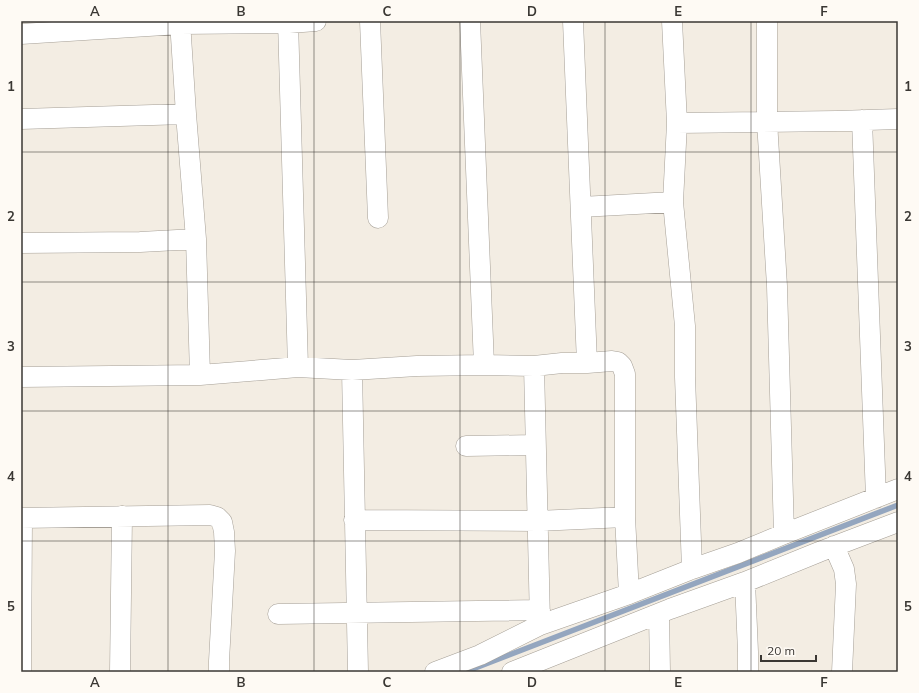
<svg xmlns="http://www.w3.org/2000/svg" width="919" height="693" viewBox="0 0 919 693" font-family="Mulish,sans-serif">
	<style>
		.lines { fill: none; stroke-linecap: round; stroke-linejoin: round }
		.stream { stroke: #94a6bf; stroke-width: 5.5 }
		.minor-casing { stroke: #a59f96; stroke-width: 21 }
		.minor { stroke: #fff; stroke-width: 20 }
		.grid { fill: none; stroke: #3a3733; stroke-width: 1; stroke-opacity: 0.55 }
		.neatline { fill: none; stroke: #3a3733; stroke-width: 1.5 }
		.grid-label { font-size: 13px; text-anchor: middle; font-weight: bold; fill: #3a3733 }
	</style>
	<rect width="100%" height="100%" fill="#f3ede3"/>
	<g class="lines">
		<path class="stream" d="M465,672L898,505"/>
		<defs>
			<path id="minor" d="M180,21L186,114L196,239L200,375
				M288,21L298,367
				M370,21L378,218
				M470,21L484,365
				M573,21L587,363
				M672,21L677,123L673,202L685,326V377L692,569
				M767,21V121L777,286L784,534
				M21,34L180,24L289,23L316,21
				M21,119L186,114
				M862,120L876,498
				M677,123L837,121L898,119
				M581,207L673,202
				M21,243L140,242L196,239
				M534,366L540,622
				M352,370L358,672
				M21,377L200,375L298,367L352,370L417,366L484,365L534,366L562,363H587L612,361L618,362L622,366L625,374V517L629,594
				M466,446L535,445
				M21,518L210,515L217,517L222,522L224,532L225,551L219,661V672
				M354,520L537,521L625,517
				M834,546L844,569L846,584L842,672
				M745,582L748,652V672
				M278,614L540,610
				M659,614L660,672
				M21,672L22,518
				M120,672L122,516
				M435,672L480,655L540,625L629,594L692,569L738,553L784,534L898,489
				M512,672L670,609L745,582L819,552L898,522"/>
		</defs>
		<use href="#minor" class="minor-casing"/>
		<use href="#minor" class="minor"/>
	</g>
	<path class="grid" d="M168,21V672M314,21V672M460,21V672M605,21V672M751,21V672M21,152H898M21,282H898M21,411H898M21,541H898"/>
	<rect width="919" height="693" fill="none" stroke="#fefaf4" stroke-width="44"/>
	<path d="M761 655v6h55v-6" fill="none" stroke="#3a3733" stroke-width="2"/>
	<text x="767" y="655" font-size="12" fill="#3a3733" stroke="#fefaf4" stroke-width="3" paint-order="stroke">20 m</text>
	<rect x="22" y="22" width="875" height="649" class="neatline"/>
	<g class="grid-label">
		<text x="95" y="16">A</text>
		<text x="241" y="16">B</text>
		<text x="387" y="16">C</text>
		<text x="532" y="16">D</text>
		<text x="678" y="16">E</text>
		<text x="824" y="16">F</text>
		<text x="11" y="91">1</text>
		<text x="908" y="91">1</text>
		<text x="11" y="221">2</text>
		<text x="908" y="221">2</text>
		<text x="11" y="351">3</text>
		<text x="908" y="351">3</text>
		<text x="11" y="481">4</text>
		<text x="908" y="481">4</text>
		<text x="11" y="611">5</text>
		<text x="908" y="611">5</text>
		<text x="95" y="687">A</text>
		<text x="241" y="687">B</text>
		<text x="387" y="687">C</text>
		<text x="532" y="687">D</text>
		<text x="678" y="687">E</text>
		<text x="824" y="687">F</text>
	</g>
</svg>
